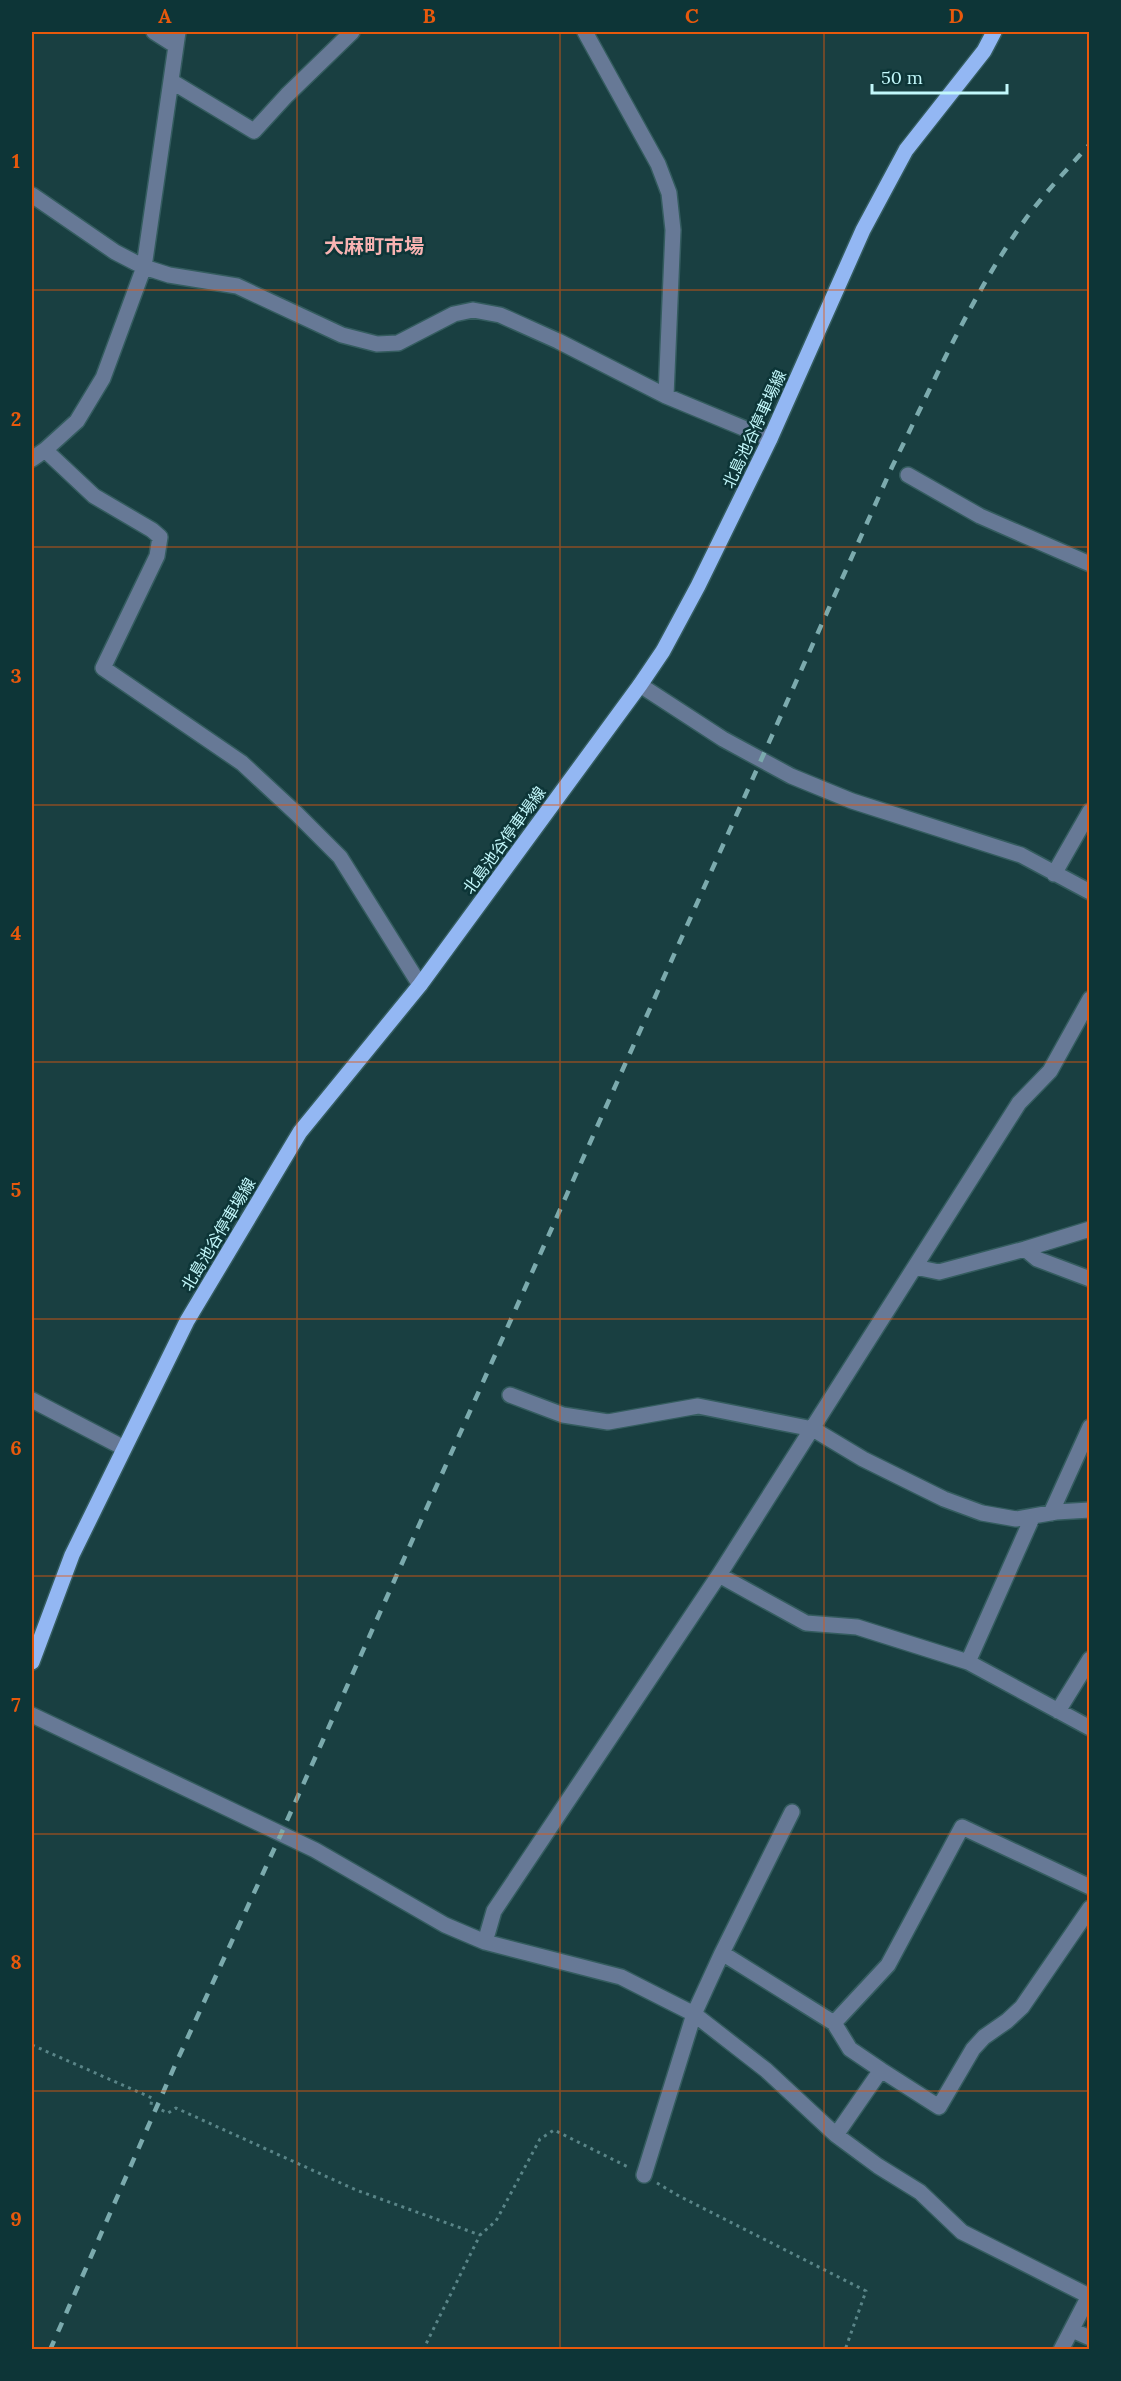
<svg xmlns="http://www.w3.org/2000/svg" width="1121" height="2381" viewBox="0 0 1121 2381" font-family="Lora,'Noto Sans JP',serif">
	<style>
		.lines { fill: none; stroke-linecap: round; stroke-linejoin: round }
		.minor-casing { stroke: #345c5f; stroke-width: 18 }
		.major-casing { stroke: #345c5f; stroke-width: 18 }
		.path { stroke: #5a8588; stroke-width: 3; stroke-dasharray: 3 4.5; stroke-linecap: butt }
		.minor { stroke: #677996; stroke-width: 15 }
		.major { stroke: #93b7f3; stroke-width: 15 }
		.rail { stroke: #7baaad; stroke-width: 4.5; stroke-dasharray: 10 10; stroke-linecap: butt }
		.grid { fill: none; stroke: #e8590c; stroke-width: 1.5; stroke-opacity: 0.55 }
		.labels { text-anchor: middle; stroke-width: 5; stroke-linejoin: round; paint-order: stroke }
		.street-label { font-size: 16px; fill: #c2f7fa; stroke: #0d3537 }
		.quarter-label { font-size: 20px; font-weight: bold; fill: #f8b3b2; stroke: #0d3537 }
		.neatline { fill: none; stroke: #e8590c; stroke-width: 2 }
		.grid-label { font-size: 20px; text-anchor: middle; font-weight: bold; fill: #e8590c }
	</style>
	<rect width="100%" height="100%" fill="#193f41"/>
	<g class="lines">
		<defs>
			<path id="minor" d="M154,32L176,46
				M585,32L658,164L669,193L673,230L666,396
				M171,81L254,131L287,95L352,32
				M32,195L115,252L144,267L169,275L237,286L342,335L377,344L398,343L454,314L473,310L500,315L558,341L666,396L770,439
				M45,450L94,496L152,530L160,537L157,556L103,668L242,763L297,814L340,857L420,985
				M32,459L45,450L77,421L103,378L144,267L178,32
				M908,475L980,516L1090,564
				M640,685L723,739L791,776L852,801L1021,855L1090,892
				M1054,874L1090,811
				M1025,1249L1037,1259L1090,1279
				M915,1267L939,1272L1025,1249L1090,1229
				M510,1395L563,1415L608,1422L698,1406L813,1429L863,1459L944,1499L982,1513L1016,1519L1056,1512L1090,1510
				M32,1400L124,1448
				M1051,1513L1090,1427
				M1033,1516L968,1662L1090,1728
				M719,1575L806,1623L857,1627L968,1662
				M1058,1711L1090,1659
				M32,1715L315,1850L445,1925L485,1942L621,1977L694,2014L766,2070L836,2135L878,2166L920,2192L962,2232L1089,2296
				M485,1942L494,1911L719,1575L1019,1103L1050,1071L1090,999
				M722,1953L834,2023L888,1965L962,1827L1090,1887
				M834,2023L850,2049L881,2070
				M836,2135L881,2070L939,2107L973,2049L984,2037L1007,2021L1022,2007L1090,1908
				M644,2175L694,2014L722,1953L792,1812
				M1072,2330L1090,2338
				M1061,2350L1090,2294"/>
			<path id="major" d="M32,1662L72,1555L187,1321L300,1132L420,985L640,685L663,651L698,586L770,439L863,230L906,150L984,51L994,32"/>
		</defs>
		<use href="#minor" class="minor-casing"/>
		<use href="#major" class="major-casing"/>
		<path class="path" d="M32,2045L152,2098L151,2105L168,2113L176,2108L356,2190L480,2235
			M657,2183L679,2196L866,2291L845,2350
			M423,2350L480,2235L496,2221L540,2139L554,2130L630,2168"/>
		<use href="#minor" class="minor"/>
		<use href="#major" class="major"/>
		<path class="rail" d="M50,2350L176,2063L281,1834L892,467C933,384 972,293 1027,217C1046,192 1068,168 1090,144"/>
	</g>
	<path class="grid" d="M297,32V2350M560,32V2350M824,32V2350M32,290H1090M32,547H1090M32,805H1090M32,1062H1090M32,1319H1090M32,1576H1090M32,1834H1090M32,2091H1090"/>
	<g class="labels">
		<g class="street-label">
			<text transform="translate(754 429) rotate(-65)" y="6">北島池谷停車場線</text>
			<text transform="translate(504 840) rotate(-54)" y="6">北島池谷停車場線</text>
			<text transform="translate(218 1234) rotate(-59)" y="6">北島池谷停車場線</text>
		</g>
		<g class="quarter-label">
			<text x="374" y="253">大麻町市場</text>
		</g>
	</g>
	<rect width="1121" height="2381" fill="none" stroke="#0d3537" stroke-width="66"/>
	<path d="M872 84v9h135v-9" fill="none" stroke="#c2f7fa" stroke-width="3"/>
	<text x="881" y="84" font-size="18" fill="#c2f7fa" stroke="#0d3537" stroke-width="4.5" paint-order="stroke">50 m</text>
	<rect x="33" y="33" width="1055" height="2315" class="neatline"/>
	<g class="grid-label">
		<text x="165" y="23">A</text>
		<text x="429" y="23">B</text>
		<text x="692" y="23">C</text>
		<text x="956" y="23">D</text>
		<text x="16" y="168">1</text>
		<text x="16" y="426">2</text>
		<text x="16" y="683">3</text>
		<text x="16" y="940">4</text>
		<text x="16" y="1197">5</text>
		<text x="16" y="1455">6</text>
		<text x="16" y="1712">7</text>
		<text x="16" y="1969">8</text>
		<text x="16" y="2226">9</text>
	</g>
</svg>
